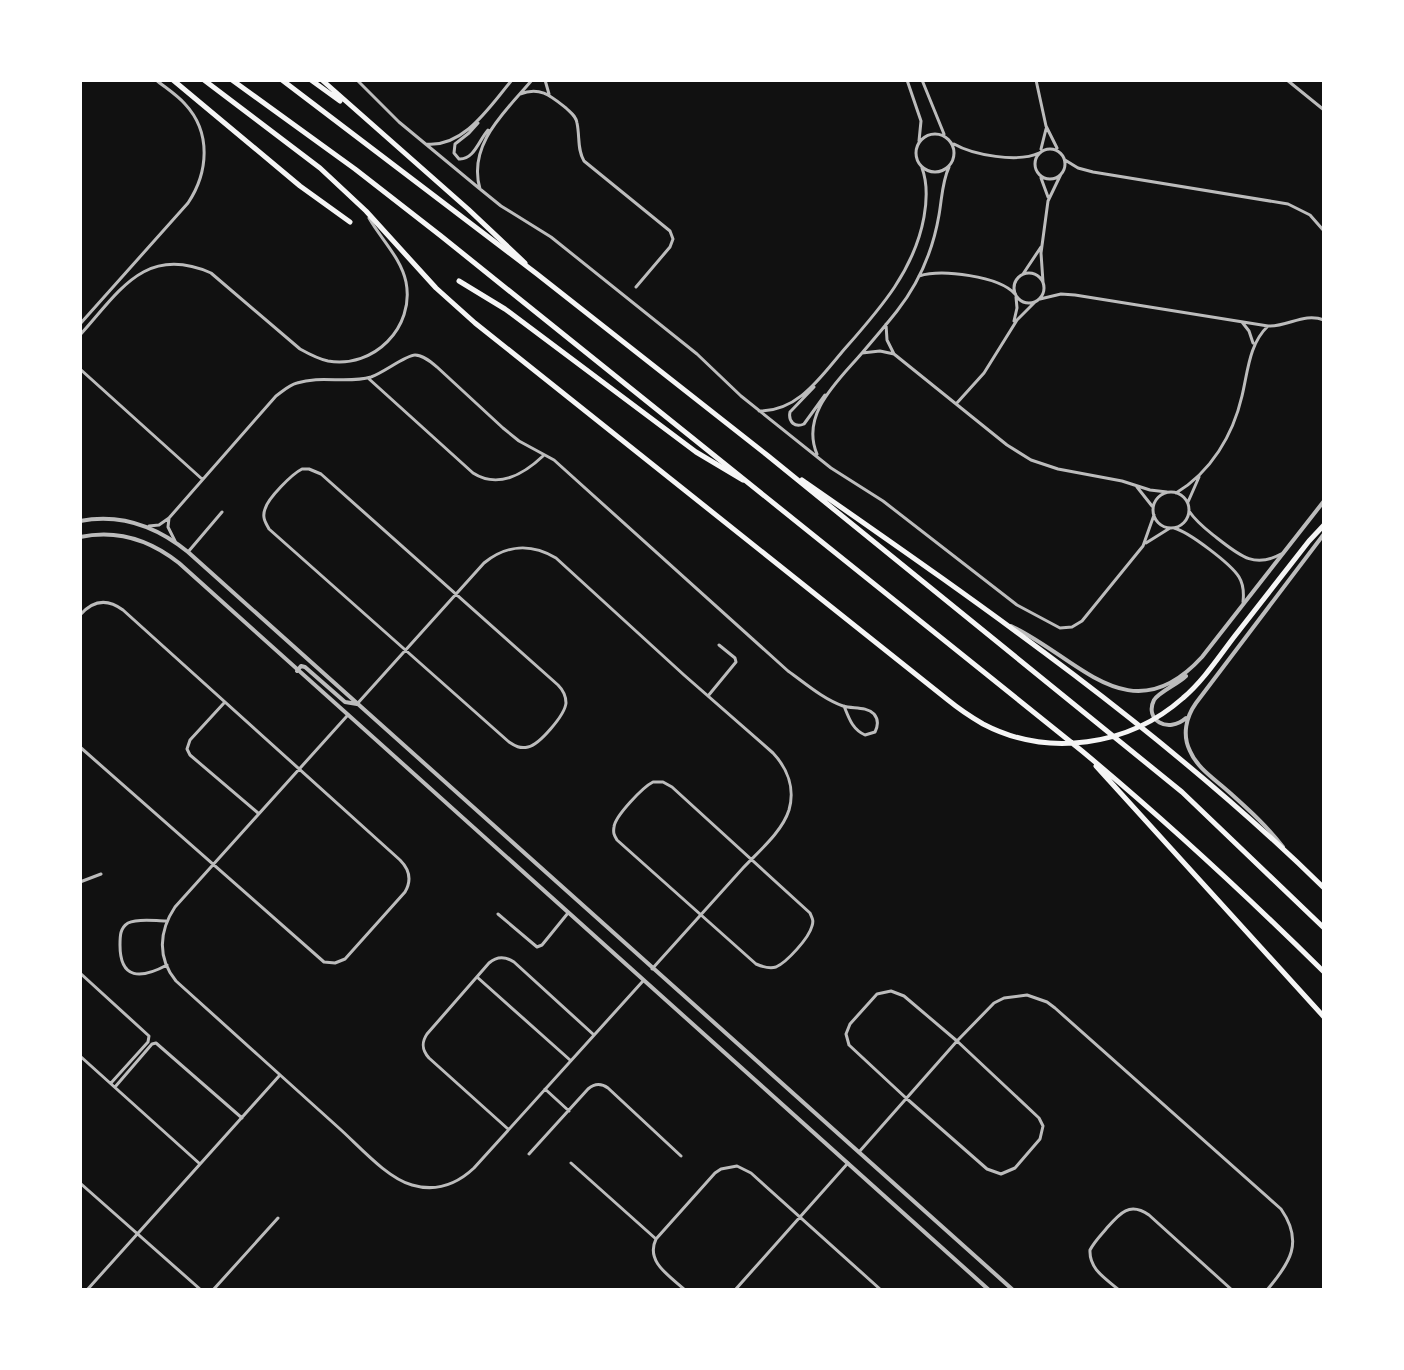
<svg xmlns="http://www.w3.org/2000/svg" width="1404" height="1370" viewBox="0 0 1404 1370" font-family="Signika,sans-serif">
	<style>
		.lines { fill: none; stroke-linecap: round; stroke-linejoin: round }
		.minor { stroke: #bcbcbc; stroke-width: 3 }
		.tertiary { stroke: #bcbcbc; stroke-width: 4 }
		.primary { stroke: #f5f5f5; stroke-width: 5 }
		.trunk { stroke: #f5f5f5; stroke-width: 5 }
	</style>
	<rect width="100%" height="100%" fill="#111"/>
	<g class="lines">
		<path class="minor" d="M357,80L399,122L480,189L501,206L551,237L697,354L741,396L831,468L883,501L1017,605L1060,628L1072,627L1082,621L1143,546L1154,515
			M545,80L549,94
			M907,80L921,121L919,141
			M922,80L944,134
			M1036,80L1046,126L1057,148
			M1287,80L1324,110
			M520,94C540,86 551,96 566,108C571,113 576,116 577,123C580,137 577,149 584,161L670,231L673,239L670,247L636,287
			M478,123L469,133L455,144L454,153L459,159C474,160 479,140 488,130
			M916 153a19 19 0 1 1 38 0a19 19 0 1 1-38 0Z
			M426,144C464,148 490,106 512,80
			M954,144C973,155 1018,163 1039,153
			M1035 164a15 15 0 1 1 30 0a15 15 0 1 1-30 0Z
			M1041,149L1046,129
			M1065,160L1078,168L1093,172L1288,204L1310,215L1324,231
			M1041,178L1048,197
			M480,189C467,144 506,111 532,80
			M1014 288a15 15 0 1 1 30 0a15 15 0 1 1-30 0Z
			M1023,274L1041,247
			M919,276C942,269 999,276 1015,294
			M1043,282L1041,253L1048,201L1061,174
			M1040,299L1061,294L1075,295L1268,326C1288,327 1304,312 1324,320
			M1014,321L1017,308L1016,297
			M1242,322L1249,331L1253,343
			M80,324L188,203C208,173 212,133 185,104C177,95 166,88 156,80
			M886,324L887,340L894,354
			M80,335C119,292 145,244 211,273L300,349C309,354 318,359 328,361C374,369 415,327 406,282C401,258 381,239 369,218
			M862,353L880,351L894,354L1007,445L1031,460L1058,469L1122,481L1150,490L1167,492
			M80,369L202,479
			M368,378L473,473C498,489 524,474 543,456
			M814,387L790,412C788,422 795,428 804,424L825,395
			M956,404L984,373L1017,320L1035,302
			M759,411C797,412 820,378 842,352C878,311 914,272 924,217C927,200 928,184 922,168
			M817,454C800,414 838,381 862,353C874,339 886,325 897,311C919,283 933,250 939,215C942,198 942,182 949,167
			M302,469H309L321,474L558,685C563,690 566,695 566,703C565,715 539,745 528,747C520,749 515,746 509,742L269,529C265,522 262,517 265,509C268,498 292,474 302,469Z
			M1137,487L1152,506
			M1153 510a18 18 0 1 1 36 0a18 18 0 1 1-36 0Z
			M1176,493C1211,472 1233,435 1242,396C1248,371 1249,344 1268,326
			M1188,502L1199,477
			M1189,511C1197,523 1207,530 1217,538C1239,555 1254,569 1281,554
			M169,518L168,527L175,541
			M149,526L159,525L169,518L276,396C283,391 289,385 297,383C321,375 347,384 371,377C383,373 406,355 415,355C423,355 431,362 437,367L503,428L519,441L554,460L788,671C805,683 823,699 843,706C853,709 866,706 874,714C879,720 878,726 875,732L865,735C852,729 849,718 844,706
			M1174,528C1189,532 1231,564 1239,577C1244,585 1244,593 1243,602
			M1146,543L1170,528
			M188,552L222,512
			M80,615C93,600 107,598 123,610L400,860C410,870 412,880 405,892L345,959L335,963L324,962L80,747
			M708,696L736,662L735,658L719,645
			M224,703L190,740L187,749L190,755L258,813
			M357,704L484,563C506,545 531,543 556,558L684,675L773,753C788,769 795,789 789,810C782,832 759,851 743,868C713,901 683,935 652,969
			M347,716L175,907C159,931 157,958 176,981C231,1030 285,1080 340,1129C360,1147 387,1178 412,1185C436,1192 457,1184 474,1168L643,981
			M653,782H663L672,787L810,913C812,918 814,920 812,926C809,938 787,962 776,967C769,969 763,967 756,964L617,840C614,835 613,833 614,827C615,816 643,787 653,782Z
			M80,882L101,874
			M498,914L537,947L542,945L568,913
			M166,921C155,921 138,918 128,923C120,928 120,936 120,945C120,980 141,979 167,965
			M80,973L149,1036L148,1042L111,1083
			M477,977L570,1060
			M891,991L904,996L957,1041L1039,1118L1043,1126L1040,1139L1015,1168L1001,1174L987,1169L906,1098L849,1045L846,1034L850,1024L877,994Z
			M80,1056L200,1164
			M115,1087L152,1044L156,1043L242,1118
			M545,1089L569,1111
			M508,1129L429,1058C422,1050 421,1043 427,1034L489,963C497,956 505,956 514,962L594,1035
			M859,1152L957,1041L994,1003L1004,998L1027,995L1047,1002L1055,1008L1281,1209C1304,1242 1290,1263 1267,1290
			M529,1154L588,1089C595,1083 601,1083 608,1088L681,1156
			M571,1163L656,1239
			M80,1183L201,1290
			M87,1290L280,1075
			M213,1290L278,1218
			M685,1290C670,1276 645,1262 656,1239L715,1173L721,1169L737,1166L751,1173L881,1290
			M735,1290L848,1163
			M1119,1290C1105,1278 1089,1269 1090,1250C1094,1242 1100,1236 1106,1229C1119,1214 1129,1201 1149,1215L1232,1290"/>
		<path class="tertiary" d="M80,521C121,513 156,526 188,552L1013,1290
			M80,537C118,529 150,540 179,563L989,1290
			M1011,626C1078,657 1130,736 1202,657L1324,501
			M297,671L301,666L305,667L345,702L357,704
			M1186,718C1168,734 1144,720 1154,700C1159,692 1178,684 1186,676
			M1283,847C1267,826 1249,810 1229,792C1216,780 1197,768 1190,751C1182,735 1186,717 1196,703L1324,534"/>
		<path class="primary" d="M173,80L300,186L350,222
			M311,80L340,101
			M322,80L468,209L525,263
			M459,281L505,309L696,452L743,480"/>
		<path class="trunk" d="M204,80L320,168L366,211L436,288L475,323L948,700C959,709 971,717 983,724C1048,758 1129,746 1183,698C1203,681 1218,658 1234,637C1259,605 1284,573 1309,541L1324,525
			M232,80L355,169L441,236L1082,751C1166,821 1246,895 1324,972
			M282,80L537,274L767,455L1182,792L1324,928
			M802,480C983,606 1166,733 1324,888
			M1096,766L1324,1017"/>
	</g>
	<rect width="1404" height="1370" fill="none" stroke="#ffffff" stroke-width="164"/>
</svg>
